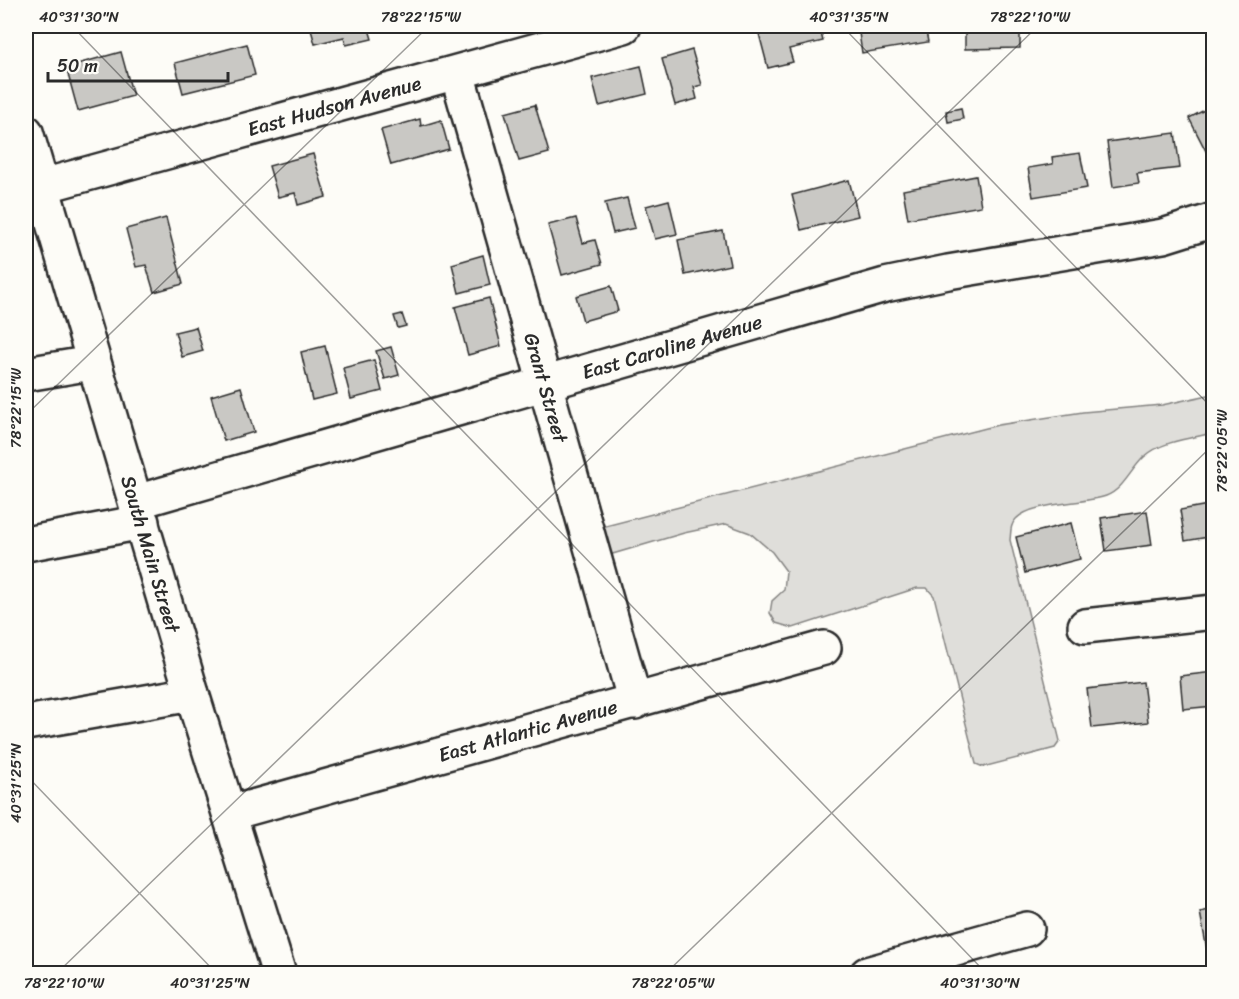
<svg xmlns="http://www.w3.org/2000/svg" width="1239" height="999" viewBox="0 0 1239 999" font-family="Sriracha,sans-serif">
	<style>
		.green { fill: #dfdeda; stroke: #858482; stroke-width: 1.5 }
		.building { fill: #c9c8c4; stroke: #2b2b2b; stroke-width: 1.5 }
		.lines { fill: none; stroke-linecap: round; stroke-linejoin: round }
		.minor-casing { stroke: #2b2b2b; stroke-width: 38 }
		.minor { stroke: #fdfcf7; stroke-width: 33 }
		.ticks { fill: none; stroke: #2b2b2b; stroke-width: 1.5; stroke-opacity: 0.45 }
		.labels { text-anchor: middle; stroke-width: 5; stroke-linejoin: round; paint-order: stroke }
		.street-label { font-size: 20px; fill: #2b2b2b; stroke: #fdfcf7 }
		.neatline { fill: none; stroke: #2b2b2b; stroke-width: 2 }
		.ticks-label { font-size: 15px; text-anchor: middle; fill: #2b2b2b }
	</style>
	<rect width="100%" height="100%" fill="#fdfcf7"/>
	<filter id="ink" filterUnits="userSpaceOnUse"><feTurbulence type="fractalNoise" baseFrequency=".0167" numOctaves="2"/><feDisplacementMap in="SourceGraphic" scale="12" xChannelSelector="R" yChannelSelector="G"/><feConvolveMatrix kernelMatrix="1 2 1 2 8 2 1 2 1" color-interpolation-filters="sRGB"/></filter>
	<g filter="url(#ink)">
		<path class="green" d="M1213,394V433C1192,438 1161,441 1144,457C1131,469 1123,490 1106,496C1084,504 1031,502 1016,519C1010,525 1011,532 1010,540L1060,741L1055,748L983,767L976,764L934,596L927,588H917L793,628L776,623L770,613L772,601L784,590L786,571L772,552L750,533L726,524L684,533L599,558L590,530L998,425L1083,412L1162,405Z"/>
		<path class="building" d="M310,26H368L372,39L346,45L344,37L315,44Z
			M757,26H819L823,41L789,49L793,62L768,68Z
			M858,26H925L928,42L862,53Z
			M965,26H1020V48L965,49Z
			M247,44L255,75L183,93L175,63Z
			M692,50L702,85L694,87L697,99L675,105L662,59Z
			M121,52L133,96L78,111L66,67Z
			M1206,58H1214V90H1205Z
			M641,66L647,94L599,106L592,78Z
			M535,105L549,153L519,161L505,113Z
			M1214,105V150L1207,153L1189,118Z
			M961,108L963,119L948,122L946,111Z
			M420,119L421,126L441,120L449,149L391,165L381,130Z
			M1175,133L1180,168L1137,173L1139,183L1113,187L1107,142Z
			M1080,153L1087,188L1033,197L1028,168L1053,164L1052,157Z
			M313,154L326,197L298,205L295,193L278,197L269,166Z
			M976,176L981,206L908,219L903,190Z
			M849,180L858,216L801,230L792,195Z
			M627,198L635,228L613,233L605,203Z
			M669,200L677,234L655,239L646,206Z
			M166,218L183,284L154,292L146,265L136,267L126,229Z
			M576,218L583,243L595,240L602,264L562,275L548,225Z
			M723,231L730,265L685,275L678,240Z
			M483,255L490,285L459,293L452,264Z
			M611,286L618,311L583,321L576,296Z
			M489,298L501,346L468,355L455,307Z
			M402,314L406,326L398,328L394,316Z
			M196,327L203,351L182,357L175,332Z
			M325,346L337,394L312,400L301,352Z
			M391,347L399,375L385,379L376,351Z
			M374,360L382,391L351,399L343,368Z
			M241,387L254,432L224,441L211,396Z
			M1214,504V536L1185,541L1180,510Z
			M1147,511L1152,545L1106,551L1101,518Z
			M1071,523L1080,559L1025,573L1016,537Z
			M1214,672V706L1183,709L1180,676Z
			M1143,682L1148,722L1092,728L1087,689Z
			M1214,909V948L1207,950L1200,912Z"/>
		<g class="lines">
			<defs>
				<g id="minor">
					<path id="s1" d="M457,73L635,702"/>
					<path id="s2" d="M26,132L192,694L279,974"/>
					<path id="s3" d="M43,186L624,26"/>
					<path d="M26,374L92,363"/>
					<path id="s4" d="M136,502L885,285L948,272L1163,236L1214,220"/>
					<path d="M26,544L142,522"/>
					<path d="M1085,626L1214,612"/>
					<path d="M26,723L192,694"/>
					<path id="s5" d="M231,813L824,648"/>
					<path d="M867,974L1027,929"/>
				</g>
			</defs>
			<use href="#minor" class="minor-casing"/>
			<use href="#minor" class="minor"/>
		</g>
	</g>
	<path class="ticks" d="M72,26L987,974M842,26L1214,410M26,415L429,26M26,775L217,974M56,974L1038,26M665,974L1214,444"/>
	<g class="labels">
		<g class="street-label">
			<text dy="7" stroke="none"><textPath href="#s3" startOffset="302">East Hudson Avenue</textPath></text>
			<text dy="7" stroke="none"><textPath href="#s4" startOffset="558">East Caroline Avenue</textPath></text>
			<text dy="7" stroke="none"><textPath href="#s1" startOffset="327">Grant Street</textPath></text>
			<text dy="7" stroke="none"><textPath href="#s2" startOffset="440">South Main Street</textPath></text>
			<text dy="7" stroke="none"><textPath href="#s5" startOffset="308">East Atlantic Avenue</textPath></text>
		</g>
	</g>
	<rect width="1239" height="999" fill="none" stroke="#fdfcf7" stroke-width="66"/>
	<path d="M48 72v9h180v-9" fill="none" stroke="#2b2b2b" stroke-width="3"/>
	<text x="57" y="72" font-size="18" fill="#2b2b2b" stroke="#fdfcf7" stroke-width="4.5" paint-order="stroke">50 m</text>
	<rect x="33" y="33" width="1173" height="933" class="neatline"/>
	<g class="ticks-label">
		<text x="79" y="22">40°31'30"N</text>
		<text x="421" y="22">78°22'15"W</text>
		<text x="849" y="22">40°31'35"N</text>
		<text x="1030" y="22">78°22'10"W</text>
		<text transform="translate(16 408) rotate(-90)" y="5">78°22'15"W</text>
		<text transform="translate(1222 451) rotate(-90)" y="5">78°22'05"W</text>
		<text transform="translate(16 783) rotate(-90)" y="5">40°31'25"N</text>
		<text x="64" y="988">78°22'10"W</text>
		<text x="210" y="988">40°31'25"N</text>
		<text x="673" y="988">78°22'05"W</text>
		<text x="980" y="988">40°31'30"N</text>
	</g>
</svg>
